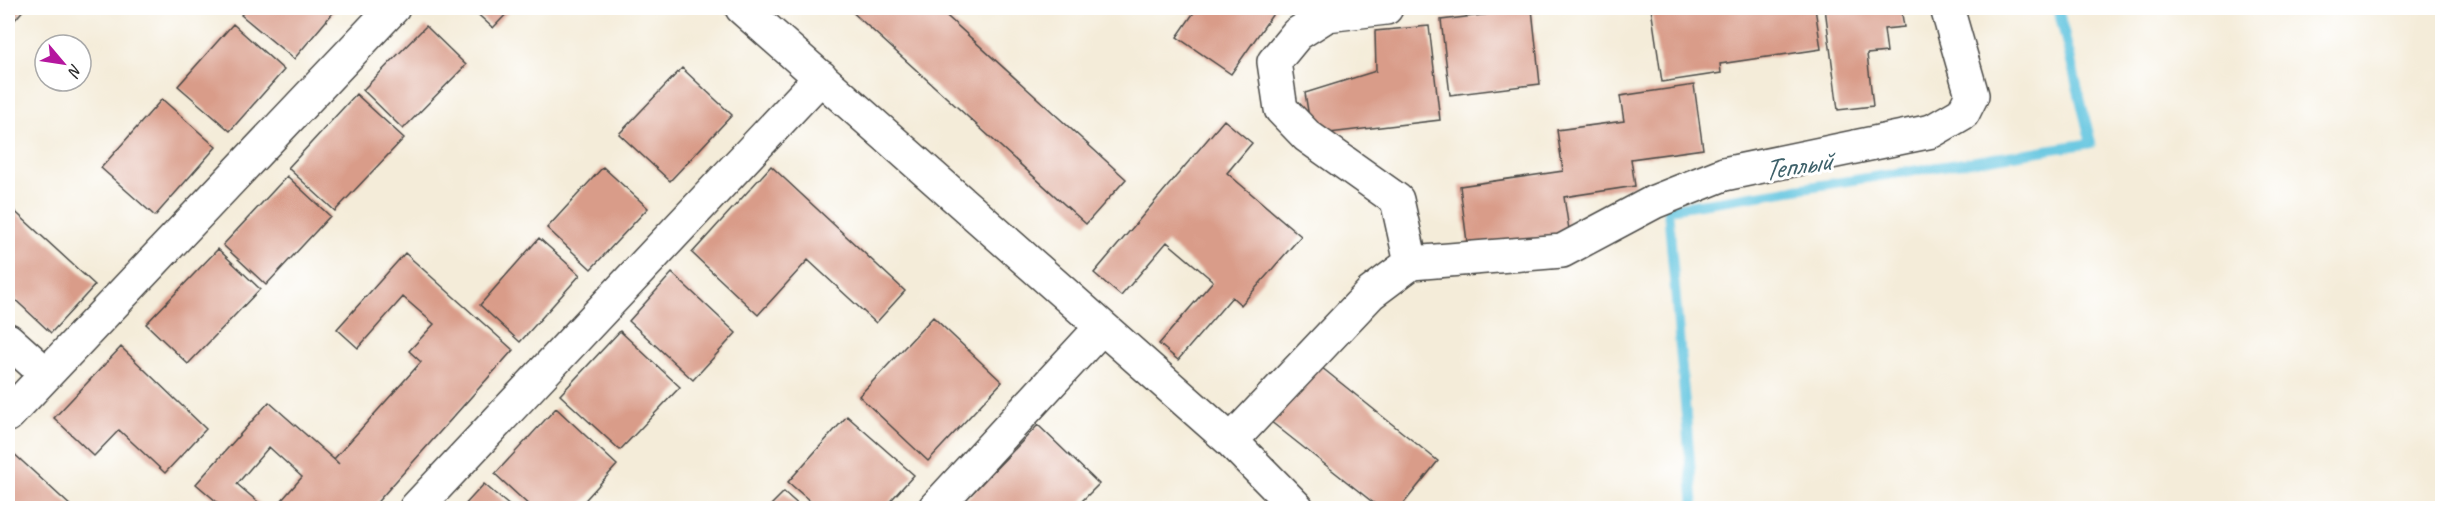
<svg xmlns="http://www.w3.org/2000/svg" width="2450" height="516" viewBox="0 0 2450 516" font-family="Caveat,sans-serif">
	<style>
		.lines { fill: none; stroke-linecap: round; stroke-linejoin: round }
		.stream { stroke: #61c4df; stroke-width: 10 }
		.building { fill: #d99c89 }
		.minor-casing { stroke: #494845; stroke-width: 36 }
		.minor { stroke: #fff; stroke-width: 33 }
		.labels { text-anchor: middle; stroke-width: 6; stroke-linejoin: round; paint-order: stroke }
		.water-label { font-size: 30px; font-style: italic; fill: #3e616a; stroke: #fff }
	</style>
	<rect width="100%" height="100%" fill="#fff"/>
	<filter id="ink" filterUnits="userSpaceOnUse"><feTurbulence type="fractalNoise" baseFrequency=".0167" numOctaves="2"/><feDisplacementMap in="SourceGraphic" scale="12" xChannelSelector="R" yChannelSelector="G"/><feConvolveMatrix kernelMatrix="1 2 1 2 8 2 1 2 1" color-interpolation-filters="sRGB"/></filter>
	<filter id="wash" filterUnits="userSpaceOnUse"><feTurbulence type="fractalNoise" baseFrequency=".008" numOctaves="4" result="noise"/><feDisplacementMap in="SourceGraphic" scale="24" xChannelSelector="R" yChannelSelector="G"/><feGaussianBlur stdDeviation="1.35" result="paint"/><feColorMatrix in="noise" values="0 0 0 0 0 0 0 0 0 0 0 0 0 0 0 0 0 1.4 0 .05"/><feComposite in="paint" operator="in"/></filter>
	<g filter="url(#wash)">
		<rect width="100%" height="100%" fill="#f4ecd9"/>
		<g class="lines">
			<path class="stream" d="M1694,508L1668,209L2091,143L2058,8"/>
		</g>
		<g id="blocks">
			<path class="building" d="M8,8H25L8,28Z
				M247,8H337L294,59L241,15Z
				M471,8H512L493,28Z
				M848,8H938L1126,179L1086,224Z
				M1197,8H1277L1231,74L1177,37Z
				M1651,8H1815L1821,49L1720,64L1721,73L1662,82Z
				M1825,8H1901L1904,27L1884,29L1887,52L1867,54L1873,106L1838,110Z
				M1532,9L1540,84L1450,95L1441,20Z
				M233,24L284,70L230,131L178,86Z
				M426,26L466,65L403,129L363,90Z
				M1429,26L1440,120L1312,135L1305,93L1376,71L1375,31Z
				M682,68L732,115L670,181L619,134Z
				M1694,85L1703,149L1631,159L1635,186L1564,197L1570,236L1468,250L1460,186L1563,171L1557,130L1624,121L1620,96Z
				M356,94L404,138L335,211L288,168Z
				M162,99L216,147L155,216L101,168Z
				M1224,120L1252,143L1227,173L1301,236L1241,305L1232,297L1178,360L1159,344L1213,281L1167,242L1121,296L1094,273Z
				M771,166L905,291L876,323L808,260L758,315L692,253Z
				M603,167L648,208L591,269L547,228Z
				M287,176L330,216L266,285L223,245Z
				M8,205L95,285L51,333L8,293Z
				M539,238L580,275L520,342L480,305Z
				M218,249L260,289L188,364L146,324Z
				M405,253L513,350L372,508H275L302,477L269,447L237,484L265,508H224L196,484L269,402L339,464L334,459L421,362L409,351L434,324L403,297L358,348L337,329Z
				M672,273L736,333L693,380L629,321Z
				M933,317L1002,382L928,461L859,396Z
				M620,331L680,387L620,450L560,395Z
				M121,347L206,429L165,473L119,430L94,456L54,418Z
				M1316,363L1438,461L1400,508H1380L1270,421Z
				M556,408L617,465L578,508H532L495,474Z
				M847,416L914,475L884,508H818L788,482Z
				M1038,425L1099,484L1075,508H958Z
				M11,451L73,508H8V454Z
				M484,484L512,508H462Z
				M784,492L802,508H768Z"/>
		</g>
	</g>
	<g filter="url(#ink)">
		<use href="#blocks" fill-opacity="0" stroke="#494845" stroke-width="1.5"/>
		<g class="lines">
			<defs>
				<path id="minor" d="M742,8L1231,441L1297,508
					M1386,8L1327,15L1297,34L1274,62L1281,109L1307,136L1397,200L1411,263
					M8,340L46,374
					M8,415L393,8
					M1231,441L1371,293L1411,263L1562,251L1654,202L1724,174L1932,131L1963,113L1972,95L1947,8
					M416,508L821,77
					M935,508L1101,328"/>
			</defs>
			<use href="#minor" class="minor-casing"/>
			<use href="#minor" class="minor"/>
		</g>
	</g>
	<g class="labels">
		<g class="water-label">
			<text transform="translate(1797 165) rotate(-9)" y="10">Теплый</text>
		</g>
	</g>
	<rect width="2450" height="516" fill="none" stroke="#fff" stroke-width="30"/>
	<g transform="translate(63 63) rotate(119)"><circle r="28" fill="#ffffff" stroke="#aaaaaa" stroke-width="1.5"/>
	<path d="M0-4.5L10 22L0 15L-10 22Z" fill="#b5179e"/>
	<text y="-9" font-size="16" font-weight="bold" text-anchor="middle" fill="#2b2b2b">N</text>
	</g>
</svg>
